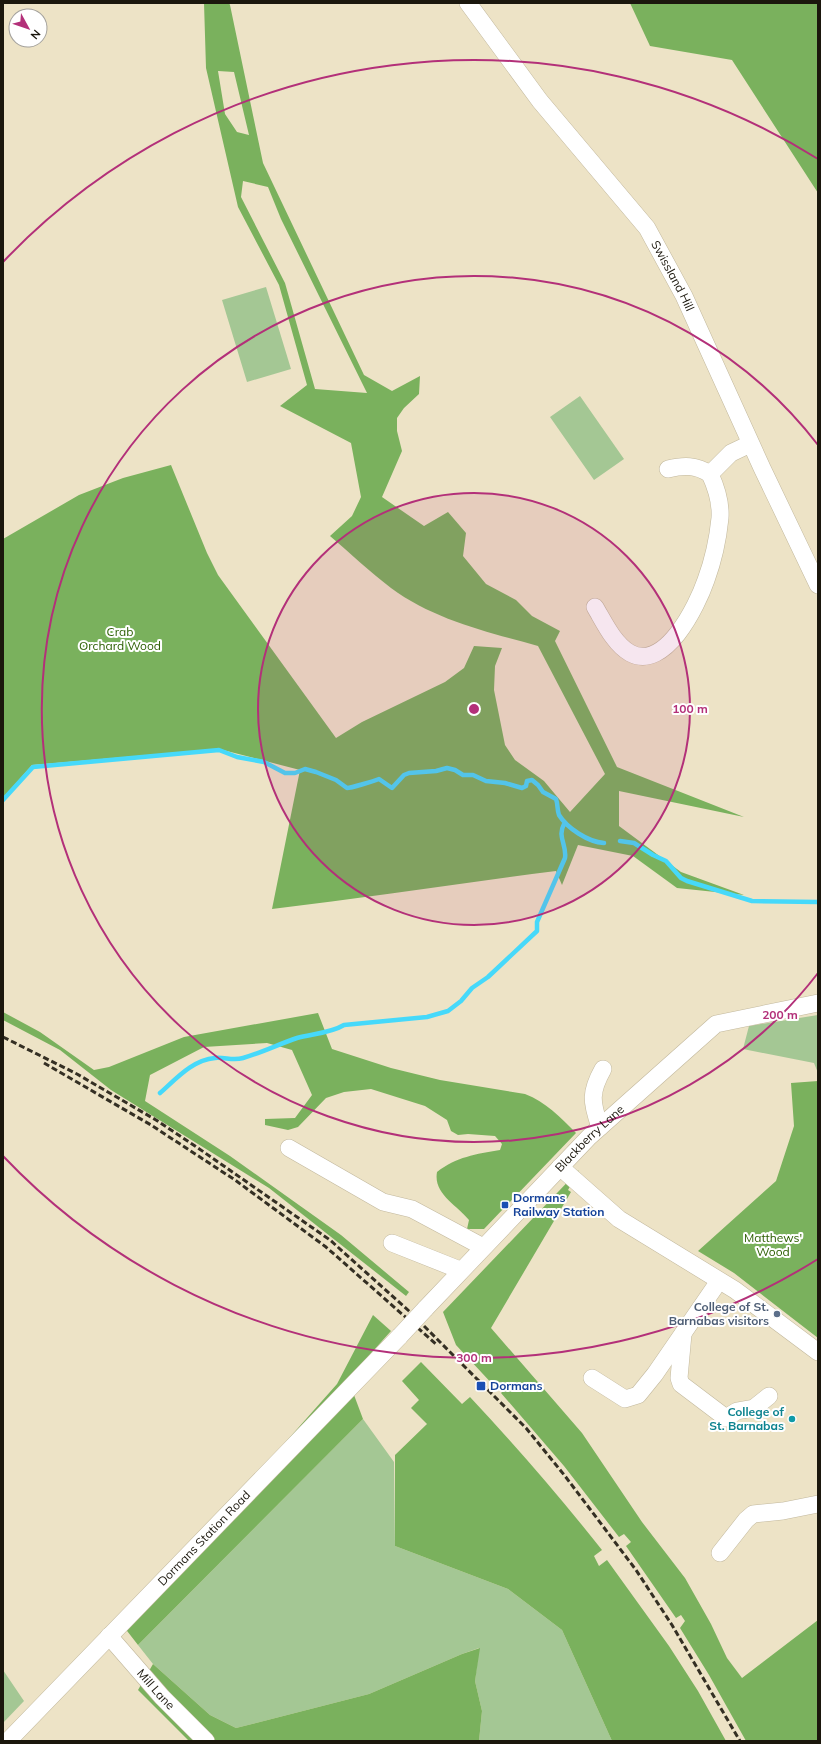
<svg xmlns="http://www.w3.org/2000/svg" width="821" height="1744" viewBox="0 0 821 1744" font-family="Mulish,sans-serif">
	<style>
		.green { fill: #a4c794 }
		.forest { fill: #7ab15d; fill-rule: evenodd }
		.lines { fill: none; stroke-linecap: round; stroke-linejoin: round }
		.stream { stroke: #46d9fa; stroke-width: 4.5 }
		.minor-casing { stroke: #c2b89d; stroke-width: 18 }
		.minor { stroke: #fff; stroke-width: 17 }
		.rail { stroke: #342f23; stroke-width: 3; stroke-dasharray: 6 3; stroke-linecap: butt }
		.minor-bridge-casing { stroke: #c2b89d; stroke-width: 18; stroke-linecap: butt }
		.minor-bridge { stroke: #fff; stroke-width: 17 }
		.ring { fill: none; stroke: #b33079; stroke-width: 2 }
		.transit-dot { fill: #1a4fb4; stroke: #fff; stroke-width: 1.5 }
		.service-dot { fill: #5c6f8a; stroke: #fff; stroke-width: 1.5 }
		.culture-dot { fill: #0f9aa8; stroke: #fff; stroke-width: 1.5 }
		.labels { text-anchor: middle; stroke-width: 4; stroke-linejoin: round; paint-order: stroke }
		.street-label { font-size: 12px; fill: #1b170d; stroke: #fff }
		.park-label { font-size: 12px; fill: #2f6106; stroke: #fff }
		.transit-label { font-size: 12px; font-weight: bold; fill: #164399; stroke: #fff; text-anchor: start }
		.service-label { font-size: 12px; font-weight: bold; fill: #4e5e75; stroke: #fff; text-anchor: end }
		.culture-label { font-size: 12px; font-weight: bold; fill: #0d838f; stroke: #fff; text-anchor: end }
		.centre { fill: #b33079; stroke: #fff; stroke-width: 2 }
		.ring-label { font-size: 12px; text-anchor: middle; font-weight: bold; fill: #b33079; stroke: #fff; stroke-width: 4; stroke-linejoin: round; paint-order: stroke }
	</style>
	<rect width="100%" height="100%" fill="#ede3c6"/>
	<path class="green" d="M266,287L291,369L247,382L222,300Z
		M580,396L624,459L594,480L550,417Z
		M818,1015V1073L814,1063L743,1049L749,1026Z
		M363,1419L394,1462L395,1546L508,1589L562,1630L612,1741H479L482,1711L475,1681L479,1648L462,1654L369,1694L236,1728L210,1715L153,1664L138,1645Z
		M3,1670L24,1701L3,1723Z"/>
	<path class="forest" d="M204,3H229L230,5L263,163L364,375L392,391L420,376L419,394L404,408L397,418V431L402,451L382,497L424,526L448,512L466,533L463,556L486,584L516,600L532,616L560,631L555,641L617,767L744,817L619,791V826L681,872L744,895L677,888L633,856L578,845L562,885L556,871C461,883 367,898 272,909L300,770L219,749L32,765L3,798V539L79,495L123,478L171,465L207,553L218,575L336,738L362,722L445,682L464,668L474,646L502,648L495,666L494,690L505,745L515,760L544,781L570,812L605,774L538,646C488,632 434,620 391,588C370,572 350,553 330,536L352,516L361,497L351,443L280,406L307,385L279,285L238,207L206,68ZM218,71L234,72L249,135L237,132L225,114ZM243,181L268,187L281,219L367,393L315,389L285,283L241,197Z
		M630,3H818V193L732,60L650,46Z
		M3,1012L40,1032L94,1070L109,1067L184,1037L318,1013L332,1049L391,1068L440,1080L525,1094C546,1102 560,1117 576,1133L484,1229H467L469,1220C457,1205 433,1194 437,1172C456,1157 476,1154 500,1150L502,1144L495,1136L468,1134L458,1135L451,1131L447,1120L425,1106L371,1089L344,1092L326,1098L298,1127L288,1130L265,1125V1119L295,1118L312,1095L292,1050L267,1043L204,1047L150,1075L145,1101L230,1156L341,1235L409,1292L406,1296L269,1188L111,1090L60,1050L3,1020Z
		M818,1081V1338L734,1273L698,1251L776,1181L794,1126L791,1083Z
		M579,1170L568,1190L571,1192L491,1328L582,1433L642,1522L685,1578L711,1624L727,1658L742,1678L818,1620V1741H746L709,1675L680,1628L685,1621L681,1615L676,1618L626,1546L631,1542L624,1534L619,1537L564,1466L501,1393L505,1389L500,1382L495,1387L456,1345L443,1312Z
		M373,1315L391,1331L348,1379L363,1419L138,1645L117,1618L214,1523L337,1384Z
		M421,1362L462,1404L470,1397C516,1446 560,1497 602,1550L594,1556L599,1566L607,1560L669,1646L698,1691L726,1741H612L562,1630L508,1589L395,1546V1455L427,1424L411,1408L419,1400L402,1381Z
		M480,1648L475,1681L482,1711L479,1741H189L138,1690L153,1664L210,1715L236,1728L369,1694L462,1654Z"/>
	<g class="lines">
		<path class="stream" d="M3,800L33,767L219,750L237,757L264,762L285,773H295L305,769L316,772L336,780L347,788C351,788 374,781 379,779L392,788L404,775L409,773L436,771L447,768L455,770L463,775H473L486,781L505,783L522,788L526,786L527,781L532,780L538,785L543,792L556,799C558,804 557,810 559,815C567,828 588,842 604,843
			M620,841L634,843L653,855L666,861L681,878L687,881L752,901L818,902
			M160,1093C176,1079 192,1060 215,1058C225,1057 233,1061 243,1058C261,1053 279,1044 297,1038C312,1034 331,1033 344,1025L427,1017L448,1011L461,1001L472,988L488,977L537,931V922L565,858C567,845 557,837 564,824"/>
		<defs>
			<g id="minor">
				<path id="s1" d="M468,3L540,101L647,228L684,296L762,468L818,585"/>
				<path d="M668,469C684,465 696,465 710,474"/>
				<path d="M595,607C604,622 614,644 630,653C665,672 697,606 706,580C713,561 718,538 720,518C721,503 716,487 710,474L731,453L750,444"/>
				<path d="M600,1127C591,1102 590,1092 603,1069"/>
				<path d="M289,1148L383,1202L412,1209L483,1247"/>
				<path d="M560,1167L619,1219L735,1290L818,1352"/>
				<path d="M392,1243L460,1270"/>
				<path id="s2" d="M425,1309L589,1137L716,1024L818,1003"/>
				<path d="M683,1334L679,1378L681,1384L726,1418L737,1411L754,1408L769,1396"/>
				<path d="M592,1378L625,1399L638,1395L655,1374L719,1281"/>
				<path d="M720,1553L746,1520L753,1514L783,1511L818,1504"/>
				<path id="s3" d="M109,1636L162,1697L206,1741"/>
				<path id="s4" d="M8,1741L400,1336"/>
			</g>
		</defs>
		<use href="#minor" class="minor-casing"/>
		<use href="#minor" class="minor"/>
		<path class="rail" d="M3,1037L77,1074L156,1120L198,1148L330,1240L409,1311L526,1428L565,1476L636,1570L672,1625L740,1741
			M44,1063L151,1125L235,1180L326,1247L436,1344"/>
		<defs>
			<path id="minor-bridge" d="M400,1336L425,1309"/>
		</defs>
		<use href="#minor-bridge" class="minor-bridge-casing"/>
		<use href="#minor-bridge" class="minor-bridge"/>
	</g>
	<circle cx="474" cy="709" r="216" fill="#b33079" fill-opacity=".12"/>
	<g class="ring">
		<circle cx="474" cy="709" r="216"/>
		<path d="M818 973A433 433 0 1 1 818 445"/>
		<path d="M818 1259A649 649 0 0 1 3 1156M3 262A649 649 0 0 1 818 159"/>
	</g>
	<g class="transit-dot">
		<rect x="501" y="1201" width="8" height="8" rx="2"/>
		<rect x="476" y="1381" width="10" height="10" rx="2"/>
	</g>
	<circle class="service-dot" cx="777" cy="1314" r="4"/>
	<circle class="culture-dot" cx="792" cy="1419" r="4"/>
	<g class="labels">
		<g class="street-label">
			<text dy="4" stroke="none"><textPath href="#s1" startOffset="342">Swissland Hill</textPath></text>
			<text dy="4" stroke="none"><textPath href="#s2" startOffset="237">Blackberry Lane</textPath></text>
			<text dy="4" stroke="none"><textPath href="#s4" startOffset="282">Dormans Station Road</textPath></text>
			<text dy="4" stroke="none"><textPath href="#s3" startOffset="71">Mill Lane</textPath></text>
		</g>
		<g class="park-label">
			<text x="120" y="636">Crab<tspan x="120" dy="14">Orchard Wood</tspan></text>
			<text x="773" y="1242">Matthews'<tspan x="773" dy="14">Wood</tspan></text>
		</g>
		<g class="transit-label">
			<text x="513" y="1202">Dormans<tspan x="513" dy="14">Railway Station</tspan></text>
			<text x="490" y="1390">Dormans</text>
		</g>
		<g class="service-label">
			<text x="769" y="1311">College of St.<tspan x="769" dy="14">Barnabas visitors</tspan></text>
		</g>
		<g class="culture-label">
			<text x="784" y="1416">College of<tspan x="784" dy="14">St. Barnabas</tspan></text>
		</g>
	</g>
	<circle cx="474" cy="709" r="6" class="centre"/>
	<g class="ring-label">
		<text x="690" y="713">100 m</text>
		<text x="780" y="1019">200 m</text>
		<text x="474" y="1362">300 m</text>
	</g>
	<rect width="821" height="1744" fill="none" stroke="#1b170d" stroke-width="8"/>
	<g transform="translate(28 28) rotate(130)"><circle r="19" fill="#ffffff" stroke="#a4a29e"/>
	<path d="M0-3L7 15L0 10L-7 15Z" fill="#b33079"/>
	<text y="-6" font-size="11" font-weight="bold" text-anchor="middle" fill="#1b170d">N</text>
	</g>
</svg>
